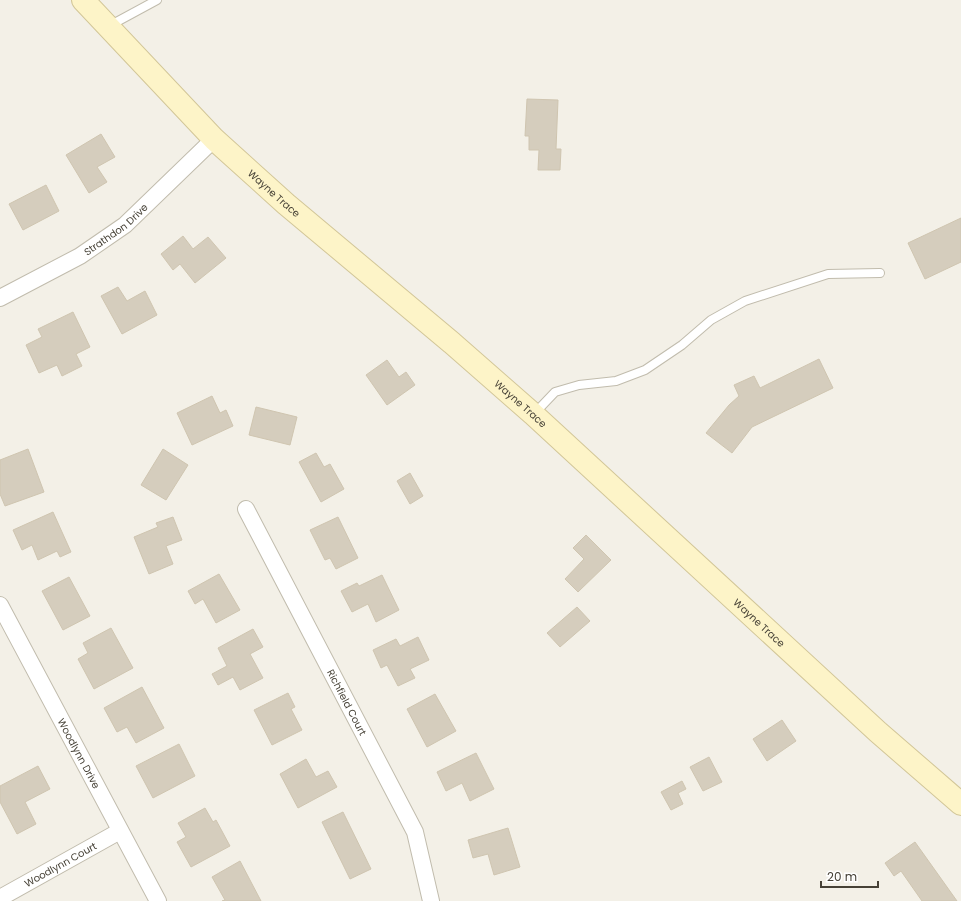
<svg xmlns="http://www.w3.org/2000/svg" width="961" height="901" viewBox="0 0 961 901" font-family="Poppins,sans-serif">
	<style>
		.building { fill: #d5cdbd; stroke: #cfc5b0 }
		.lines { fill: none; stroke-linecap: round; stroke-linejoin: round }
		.lane-casing { stroke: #c1bcad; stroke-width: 10 }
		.street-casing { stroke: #c1bcad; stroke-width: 18 }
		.secondary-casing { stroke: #d2c698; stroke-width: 24 }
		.lane { stroke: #fff; stroke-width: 8 }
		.street { stroke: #fff; stroke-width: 16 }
		.secondary { stroke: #fdf4c8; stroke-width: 22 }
		.labels { text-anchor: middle; stroke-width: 3.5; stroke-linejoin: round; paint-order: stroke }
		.street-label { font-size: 10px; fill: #464136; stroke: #fff }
	</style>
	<rect width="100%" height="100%" fill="#f3f0e7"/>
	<path class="building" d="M527,99L558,100L556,149H561L560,170H538L539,150H529V136H525Z
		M101,134L115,157L97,167L107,182L89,193L66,155Z
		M46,185L59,211L23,230L9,204Z
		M961,218V262L925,279L908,243Z
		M183,236L193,249L208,237L226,258L195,283L180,264L173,270L161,254Z
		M118,287L127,301L145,291L157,315L122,334L101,296Z
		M73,312L90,347L76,354L82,366L62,376L57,365L39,373L26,345L42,337L38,329Z
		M819,359L833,388L752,427L732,453L706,433L729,405L739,396L734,385L754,376L760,388Z
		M387,360L399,377L406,372L415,385L387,405L366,375Z
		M212,396L220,413L226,410L233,426L192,445L177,413Z
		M256,407L297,417L290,445L249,435Z
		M28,449L44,492L5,506L0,494V460Z
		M163,449L188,465L166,500L141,485Z
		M316,453L324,467L330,464L344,489L321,502L299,462Z
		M410,473L423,496L410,504L397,481Z
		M53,512L71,552L60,557L57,551L38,560L32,545L22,550L13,530Z
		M173,517L182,540L166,546L173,564L149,574L134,537L158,527L156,523Z
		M338,517L358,558L336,569L330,558L325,560L310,530Z
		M586,535L611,560L578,592L565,579L584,559L573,548Z
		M219,574L240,610L216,623L203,599L195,604L188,591Z
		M382,575L399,610L376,622L368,604L352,612L341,591L357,583L359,586Z
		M69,577L90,616L63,630L42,591Z
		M577,607L590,621L560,647L547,633Z
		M111,628L133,668L94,689L78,659L88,653L83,643Z
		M253,629L263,647L250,654L263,678L240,690L233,677L218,685L212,674L227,666L218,648Z
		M418,637L429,660L410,669L415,678L398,686L387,665L381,668L373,650L396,639L400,646Z
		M142,687L164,728L136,743L127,727L117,732L104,708Z
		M288,693L295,707L291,709L302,730L272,745L254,710Z
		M435,694L456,731L427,747L407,709Z
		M782,720L796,741L767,761L753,739Z
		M179,744L195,776L153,798L136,766Z
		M476,753L494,789L470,801L462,783L446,791L437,772Z
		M709,757L722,782L703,791L690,767Z
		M306,759L316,777L328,771L337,787L298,808L280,774Z
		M38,766L50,789L25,802L36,824L17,834L0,802V786Z
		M682,781L686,789L678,793L683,804L671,810L661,792Z
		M205,808L213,822L216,820L230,846L191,867L177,842L186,837L178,823Z
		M343,812L371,869L350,879L322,822Z
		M508,828L520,867L494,875L488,854L473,858L468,840Z
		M915,842L957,901H922L901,871L894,876L885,863Z
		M240,861L261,901H222L225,900L212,877Z"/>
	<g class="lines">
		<defs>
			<path id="lane" d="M109,26L157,0
				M534,414L555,392L579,385L616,381L645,370L682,345L711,320L745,301L828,274L880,273"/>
			<g id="street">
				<path id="s1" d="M0,298L80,256L125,225L214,139"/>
				<path id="s2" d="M246,509L415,832L431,901"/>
				<path id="s3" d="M0,605L158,901"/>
				<path id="s4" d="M0,898L120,831"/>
			</g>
			<g id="secondary">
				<path id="s5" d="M83,0L214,139L286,204L452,343L533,414L878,732L961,804"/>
			</g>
		</defs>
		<use href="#lane" class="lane-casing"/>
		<use href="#street" class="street-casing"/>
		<use href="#secondary" class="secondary-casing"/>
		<use href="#lane" class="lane"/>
		<use href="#street" class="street"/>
		<use href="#secondary" class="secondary"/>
	</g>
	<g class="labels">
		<g class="street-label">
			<text dy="4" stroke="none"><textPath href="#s5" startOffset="272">Wayne Trace</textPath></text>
			<text dy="4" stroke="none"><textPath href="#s1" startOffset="135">Strathdon Drive</textPath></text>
			<text dy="4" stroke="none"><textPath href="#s5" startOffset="596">Wayne Trace</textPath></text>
			<text dy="4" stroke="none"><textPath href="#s5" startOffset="920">Wayne Trace</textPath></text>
			<text dy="4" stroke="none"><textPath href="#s2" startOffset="218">Richfield Court</textPath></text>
			<text dy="4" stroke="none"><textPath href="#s3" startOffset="168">Woodlynn Drive</textPath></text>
			<text dy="4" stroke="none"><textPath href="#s4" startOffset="69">Woodlynn Court</textPath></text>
		</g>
	</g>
	<path d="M821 881v6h57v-6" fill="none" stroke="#464136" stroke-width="2"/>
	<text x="827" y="881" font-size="12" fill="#464136" stroke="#ffffff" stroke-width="3" paint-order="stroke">20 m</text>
</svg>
